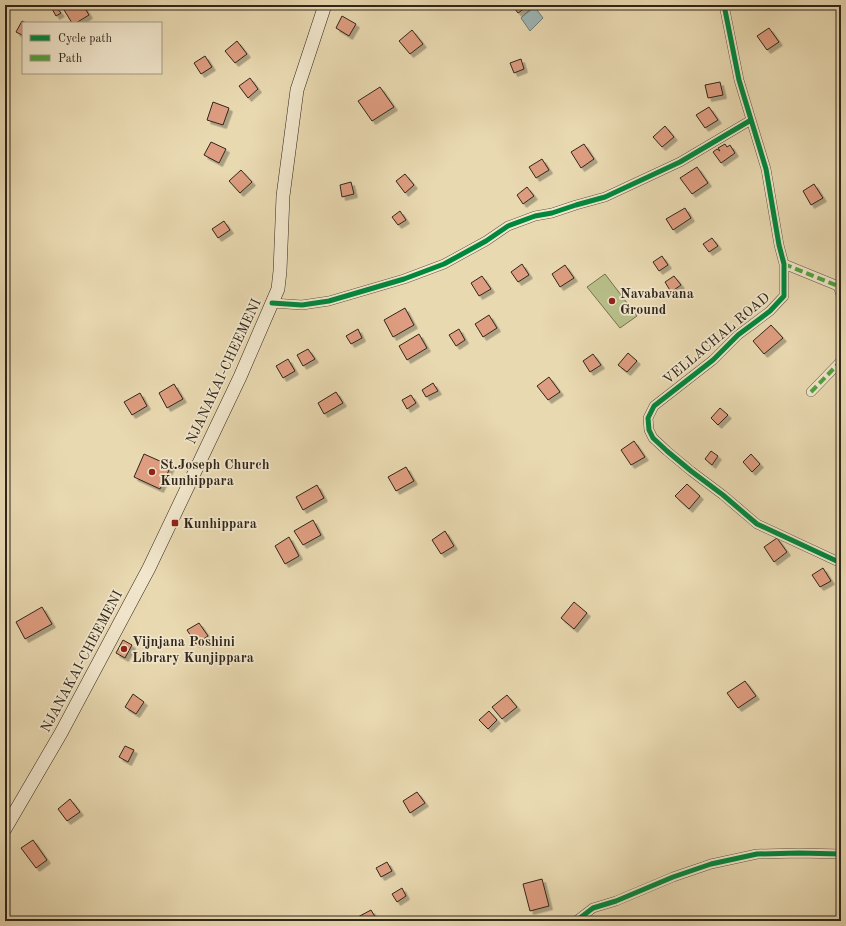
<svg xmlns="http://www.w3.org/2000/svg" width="846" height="926" viewBox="0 0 846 926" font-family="'Old Standard TT',serif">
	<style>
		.green { fill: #b8bf8a; stroke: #747252 }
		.water { fill: #9cb7b7; stroke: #717d79 }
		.building { fill: #de9d80; stroke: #30261b; filter: url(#shadow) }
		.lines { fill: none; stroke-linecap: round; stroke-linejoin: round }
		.street-casing { stroke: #5e5340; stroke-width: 10 }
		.secondary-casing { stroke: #30261b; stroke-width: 14 }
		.street { stroke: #f1e6cc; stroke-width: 9 }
		.secondary { stroke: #f1e6cc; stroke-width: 13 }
		.quiet { stroke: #52a340; stroke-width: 4; stroke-dasharray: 8 4; stroke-linecap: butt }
		.cycleway-casing { stroke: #f1e6cc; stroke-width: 8 }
		.cycleway { stroke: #00873e; stroke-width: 5 }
		.poi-dot { fill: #8f2418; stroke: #f1e6cc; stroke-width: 1.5 }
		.labels { text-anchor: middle; stroke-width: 3.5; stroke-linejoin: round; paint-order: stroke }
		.poi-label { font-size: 14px; font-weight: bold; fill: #30261b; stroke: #f1e6cc; text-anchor: start }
		.street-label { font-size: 14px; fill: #30261b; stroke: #f1e6cc }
	</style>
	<defs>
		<filter id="shadow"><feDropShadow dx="3.5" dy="3.5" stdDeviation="0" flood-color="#0004"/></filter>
	</defs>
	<rect width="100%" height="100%" fill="#e9d9b1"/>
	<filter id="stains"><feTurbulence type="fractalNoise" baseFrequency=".005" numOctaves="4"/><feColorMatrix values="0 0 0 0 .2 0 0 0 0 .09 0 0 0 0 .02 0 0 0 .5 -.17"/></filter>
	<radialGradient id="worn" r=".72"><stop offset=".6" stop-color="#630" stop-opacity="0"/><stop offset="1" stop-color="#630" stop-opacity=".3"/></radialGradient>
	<path class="green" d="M605,274L637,316L620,328L587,287Z"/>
	<path class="water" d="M534,6L543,18L530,31L521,18Z"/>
	<path class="building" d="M54,5L61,13L56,16L51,7Z
		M61,5H83L89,15L76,23H72Z
		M512,5H527L528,6L518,13Z
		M342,16L356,24L349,36L336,28Z
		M22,21L26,23H23V33L22,35L16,32Z
		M769,28L779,42L767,50L757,36Z
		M412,30L423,44L410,54L399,41Z
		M237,41L247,54L235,63L225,51Z
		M205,56L212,67L201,74L194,63Z
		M521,59L524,69L514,73L510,63Z
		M250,78L258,89L248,98L239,86Z
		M720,82L723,95L708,98L705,85Z
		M380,87L394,107L372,121L358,101Z
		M213,102L229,108L223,125L207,120Z
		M709,107L718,120L705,128L696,115Z
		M665,126L674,137L662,147L653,137Z
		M211,142L226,149L219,163L204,155Z
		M584,144L594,159L581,168L571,152Z
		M725,144L727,147L730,145L735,153L721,163L713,152L717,149L720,151L718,148Z
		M542,159L549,170L536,178L529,167Z
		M697,167L708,183L692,194L680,178Z
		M241,170L252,182L240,193L229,181Z
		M405,174L414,185L405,193L396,181Z
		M351,182L354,194L342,197L340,185Z
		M814,184L823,198L811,205L803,191Z
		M527,187L534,196L523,204L517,195Z
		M685,208L691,218L673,230L666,219Z
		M400,211L406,220L398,225L392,217Z
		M224,221L230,230L218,238L212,229Z
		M712,238L718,246L709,252L703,244Z
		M662,256L668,265L659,271L653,262Z
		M522,264L529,275L518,282L511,272Z
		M565,265L574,278L560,287L552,274Z
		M482,276L491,289L479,296L471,283Z
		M674,276L681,285L671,292L665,282Z
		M405,308L414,325L393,337L384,320Z
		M489,315L497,328L483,337L475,324Z
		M771,325L783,338L764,354L753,341Z
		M358,329L362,338L351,344L346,336Z
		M459,329L465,340L456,346L449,335Z
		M419,334L427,348L407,360L399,346Z
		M308,349L315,359L303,366L297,355Z
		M628,353L637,361L627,372L618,365Z
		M593,354L601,365L590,372L583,361Z
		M288,359L295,371L283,378L276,366Z
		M549,377L560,392L548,400L537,386Z
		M433,383L438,391L426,397L422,390Z
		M174,384L183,399L167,408L159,393Z
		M336,392L343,403L324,414L318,403Z
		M140,393L147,406L132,415L124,402Z
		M411,395L416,403L407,409L402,400Z
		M720,408L728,415L718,425L711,418Z
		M634,441L645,457L631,465L621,450Z
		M711,451L718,456L712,465L705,459Z
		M144,454L171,466L160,489L134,477Z
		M751,454L760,464L752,472L743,462Z
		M406,467L414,481L396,491L388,477Z
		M687,484L700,496L689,509L675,496Z
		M317,485L324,498L303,510L296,497Z
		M313,520L321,535L303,545L294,531Z
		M445,531L454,546L441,554L432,540Z
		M289,537L299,556L285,564L275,546Z
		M777,538L787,552L774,562L764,547Z
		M823,568L831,581L820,587L812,575Z
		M574,602L587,613L574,629L561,618Z
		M42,607L52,624L25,639L16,622Z
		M199,623L208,636L196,644L187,630Z
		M123,640L132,645L125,658L116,653Z
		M745,681L756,696L738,708L727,693Z
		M133,694L144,702L136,714L125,707Z
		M507,695L517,707L502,719L492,707Z
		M489,711L497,720L488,729L479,720Z
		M125,746L134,750L128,762L119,757Z
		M417,792L425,803L410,813L403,801Z
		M70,799L80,812L67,821L58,809Z
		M33,840L47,860L36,868L21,848Z
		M387,862L392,871L381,877L376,868Z
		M542,879L549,906L530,911L523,884Z
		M402,888L406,896L397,902L392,894Z
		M371,910L377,920L358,921L356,918Z"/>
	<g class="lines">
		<defs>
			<path id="street" d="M724,5L739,80L766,169L779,245L784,264V296L770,311L738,335L713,360L654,406L648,418L649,430L653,438L667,451L691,471L723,495L757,524L841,563
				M784,264L838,286L841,295
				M272,303L302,305L329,301L404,279L444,264L486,241L508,226L535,216L552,213L576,205L605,197L680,162L751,120
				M811,392L841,361
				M576,921L593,908L616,901L673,877L711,864L757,854L799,853L841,854"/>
			<path id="secondary" d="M5,829L61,733L149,568L240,377L278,289L280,271L283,196L297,90L325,5"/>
		</defs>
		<use href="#street" class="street-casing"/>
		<use href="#secondary" class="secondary-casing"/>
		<use href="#street" class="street"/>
		<use href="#secondary" class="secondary"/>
		<path class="quiet" d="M784,264L838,286L841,295
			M811,392L841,361"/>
		<defs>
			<path id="cycleway" d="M724,5L739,80L766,169L779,245L784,264V296L770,311L738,335L713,360L654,406L648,418L649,430L653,438L667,451L691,471L723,495L757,524L841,563
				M272,303L302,305L329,301L404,279L444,264L486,241L508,226L535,216L552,213L576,205L605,197L680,162L751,120
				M576,921L593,908L616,901L673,877L711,864L757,854L799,853L841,854"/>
		</defs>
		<use href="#cycleway" class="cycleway-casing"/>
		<use href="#cycleway" class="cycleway"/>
	</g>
	<g class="poi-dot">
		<circle cx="612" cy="301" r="4"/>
		<circle cx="152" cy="472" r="4"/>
		<rect x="171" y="519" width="8" height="8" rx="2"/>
		<circle cx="124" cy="649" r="4"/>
	</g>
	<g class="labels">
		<g class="poi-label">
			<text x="620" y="298">Navabavana<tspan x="620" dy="16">Ground</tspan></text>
			<text x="160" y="469">St.Joseph Church<tspan x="160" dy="16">Kunhippara</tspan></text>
			<text x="183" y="528">Kunhippara</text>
			<text x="132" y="646">Vijnjana Poshini<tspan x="132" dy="16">Library Kunjippara</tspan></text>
		</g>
		<g class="street-label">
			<text transform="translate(716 338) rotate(-40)" y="5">VELLACHAL ROAD</text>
			<text transform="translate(223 371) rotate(-65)" y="5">NJANAKAI-CHEEMENI</text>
			<text transform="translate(81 661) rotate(-62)" y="5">NJANAKAI-CHEEMENI</text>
		</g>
	</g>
	<rect width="846" height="926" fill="none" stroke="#e9d9b1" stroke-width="20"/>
	<rect x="6" y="6" width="834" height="914" fill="none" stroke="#30261b" stroke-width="2"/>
	<rect x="10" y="10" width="826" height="906" fill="none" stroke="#30261b"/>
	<rect x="22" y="22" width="140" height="52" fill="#f1e6cc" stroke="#a49985"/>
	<rect x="30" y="35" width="20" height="6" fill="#00873e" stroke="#a49985"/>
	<text x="58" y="42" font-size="12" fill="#30261b">Cycle path</text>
	<rect x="30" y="55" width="20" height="6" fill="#52a340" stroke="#a49985"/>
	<text x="58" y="62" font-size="12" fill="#30261b">Path</text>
	<rect width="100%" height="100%" filter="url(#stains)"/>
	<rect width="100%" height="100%" fill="url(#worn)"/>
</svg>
